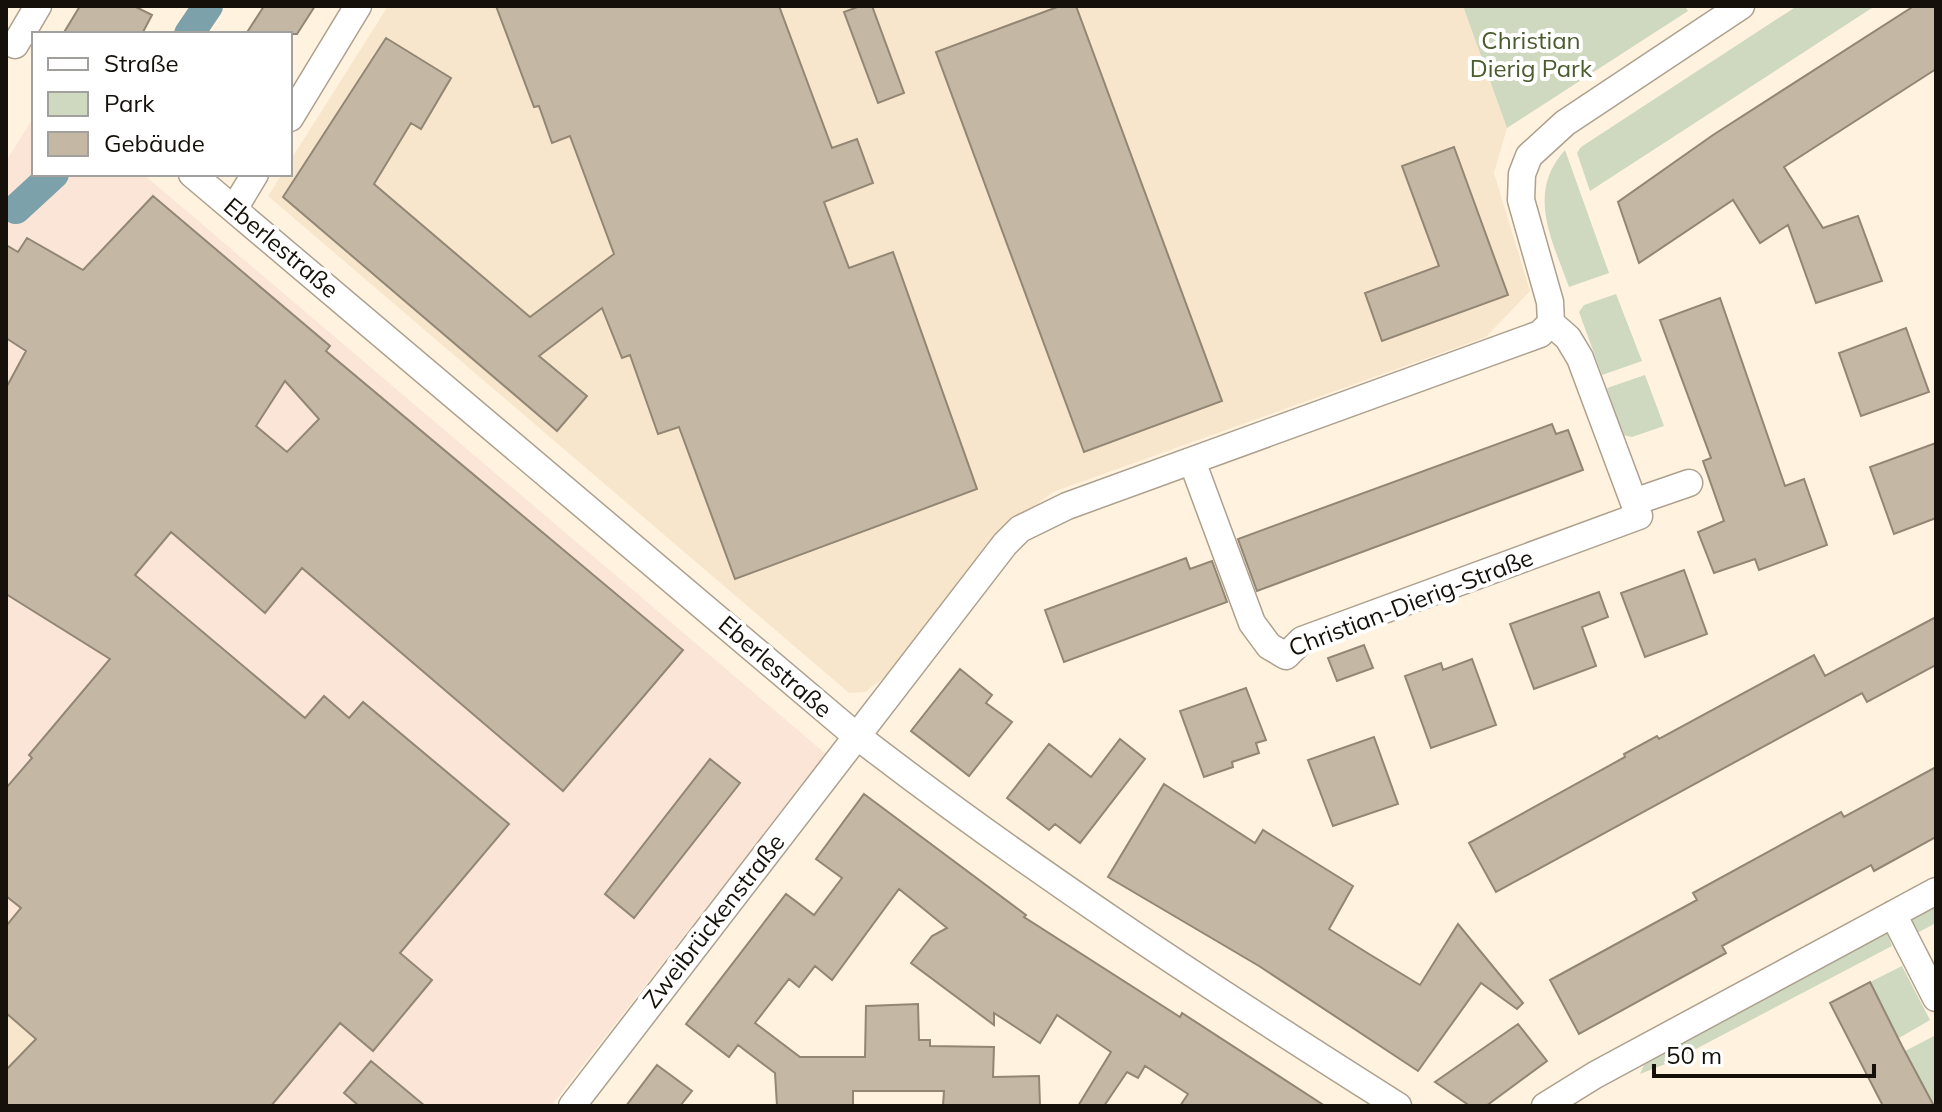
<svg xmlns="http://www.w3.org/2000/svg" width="1942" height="1112" viewBox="0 0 1942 1112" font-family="Mulish,sans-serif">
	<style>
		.built { fill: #f8e6cc }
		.industrial { fill: #fbe5d7 }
		.green { fill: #ced9bf }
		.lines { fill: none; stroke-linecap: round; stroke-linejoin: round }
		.canal { stroke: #7ca1aa; stroke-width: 30 }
		.building { fill: #c4b8a5; stroke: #928674; stroke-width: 2; fill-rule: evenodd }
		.minor-casing { stroke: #ada08e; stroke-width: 29 }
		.minor { stroke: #fff; stroke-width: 26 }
		.labels { text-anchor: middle; stroke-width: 8; stroke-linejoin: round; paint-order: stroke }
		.park-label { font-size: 24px; fill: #4a5b2d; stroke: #fff }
		.street-label { font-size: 24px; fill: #15110a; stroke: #fff }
	</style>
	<rect width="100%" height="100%" fill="#fff2de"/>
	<path class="built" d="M388,6H1463L1507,128L1494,173L1530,291L1486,337L1053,492L990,540L893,671L865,692L849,693L268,196L282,174H290V161Z
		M6,1013L117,1106H6Z"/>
	<path class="industrial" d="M34,117V174H143L826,754L551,1106H117L6,1013V161Z"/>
	<path class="green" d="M1463,6H1685L1688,11L1507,128Z
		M1797,6H1875L1590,191L1577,153L1581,147Z
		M1565,150L1609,273L1569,287C1552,240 1526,193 1565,150Z
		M1616,294L1642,361L1602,375L1579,312L1584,305Z
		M1645,375L1664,426L1632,437L1623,435L1607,388Z
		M1936,902V923L1917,933L1910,919Z
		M1882,931L1887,933L1892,946L1673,1061L1640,1074L1644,1065Z
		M1902,966L1930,1020L1899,1038L1870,982Z
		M1936,1035V1106H1934L1905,1051Z"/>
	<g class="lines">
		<path class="canal" d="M189,34L208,6
			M16,209L54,174"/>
	</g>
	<path class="building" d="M80,6H134L152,15L142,34H63Z
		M264,6H315L297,34H246Z
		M496,6H779L832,148L857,139L873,183L824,202L849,268L893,252L977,489L735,579L679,427L658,434L630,355L622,358L602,308L539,356L587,396L557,431L283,197L386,38L451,78L421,129L411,123L374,184L530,317L614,254L570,136L552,143L539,106L534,107Z
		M860,6H872L904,93L878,103L844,12Z
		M1060,6H1076L1222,401L1084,452L936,52Z
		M1914,6H1936V69L1784,167L1823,228L1858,216L1882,281L1816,303L1788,225L1760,243L1733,200L1639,263L1618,202L1713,135Z
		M1454,147L1508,295L1382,341L1365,293L1439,266L1402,166Z
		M153,196L330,346L326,351L683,650L563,791L302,568L265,613L171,532L135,575L305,718L324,696L349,718L363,702L509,824L400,953L432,980L373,1051L340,1023L271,1106H6V1070L36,1039L6,1013V926L21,908L6,896V788L32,758L29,755L110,659L6,594V388L26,351L6,338V245L18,252L27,238L83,270ZM285,381L319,419L287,452L256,426Z
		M1720,298L1785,486L1804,479L1827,545L1759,570L1755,559L1714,573L1698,532L1724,521L1703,461L1711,458L1660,320Z
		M1906,328L1929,392L1861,416L1839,353Z
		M1552,424L1556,434L1568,430L1583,470L1257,591L1238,539Z
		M1936,443V518L1894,534L1870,467Z
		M1186,558L1190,569L1212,561L1227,602L1064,662L1045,610Z
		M1684,570L1707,634L1645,657L1621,593Z
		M1599,592L1608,617L1582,627L1596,666L1534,689L1510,624Z
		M1936,617V665L1867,702L1862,693L1496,892L1469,843L1625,757L1624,754L1657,736L1659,739L1814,655L1825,676Z
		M1364,645L1373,668L1337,681L1328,658Z
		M1472,659L1496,725L1431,748L1405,676L1441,663L1443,670Z
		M960,669L992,695L986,703L1012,722L969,776L911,731Z
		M1246,688L1266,740L1256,743L1259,753L1232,762L1233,767L1204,777L1180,711Z
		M1374,737L1398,804L1333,826L1308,760Z
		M1120,739L1145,759L1080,843L1055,824L1049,830L1007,798L1049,744L1091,777Z
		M710,759L740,783L634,918L605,894Z
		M1936,767V837L1874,871L1871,865L1722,946L1726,953L1579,1034L1550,980L1697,900L1693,893L1841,812L1844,817Z
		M1164,784L1255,843L1263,830L1353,886L1329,929L1369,954L1420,985L1458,924L1523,1003L1517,1009L1481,983L1418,1071L1259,966L1108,877Z
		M864,794L1026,915L1024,917L1180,1017L1182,1013L1325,1106H1180L1188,1094L1145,1066L1138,1078L1127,1072L1104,1106H1078L1111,1052L1057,1015L1040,1043L994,1013V1025L911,963L932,936L947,928L899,889L832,980L815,966L799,987L789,979L755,1023L800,1057H865L866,1006L918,1004L919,1040H930V1046L994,1047L993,1077L1039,1076L1040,1106H943L944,1091H853V1106H777L775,1073L738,1045L729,1057L686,1024L786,894L814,915L842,878L816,859Z
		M1870,982L1902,1046L1934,1106H1883L1830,1003Z
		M1518,1024L1547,1061L1486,1106H1470L1435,1082Z
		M371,1061L425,1106H359L344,1093Z
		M657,1065L692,1091L680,1106H626Z"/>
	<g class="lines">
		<defs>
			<path id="minor" d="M15,45L38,6
				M290,118L358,6
				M192,174L848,729C1024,866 1210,987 1398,1106
				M234,209L255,174
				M1192,461L1252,623L1269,646L1286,656L1302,640L1639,516L1580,358L1568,338L1551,323
				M1634,502L1689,483
				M1893,914L1936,998
				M572,1106L1005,544L1020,529L1067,506L1540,334L1551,323L1550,302L1521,200L1522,174L1529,156L1565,123L1741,6
				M1545,1106L1595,1075L1936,891"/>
		</defs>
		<use href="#minor" class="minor-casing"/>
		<use href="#minor" class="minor"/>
	</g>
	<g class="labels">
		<g class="park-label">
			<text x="1531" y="49">Christian<tspan x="1531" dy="28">Dierig Park</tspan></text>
		</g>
		<g class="street-label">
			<text transform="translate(281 248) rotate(40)" y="8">Eberlestraße</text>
			<text transform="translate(1411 603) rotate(-21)" y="8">Christian-Dierig-Straße</text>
			<text transform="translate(775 667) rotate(41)" y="8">Eberlestraße</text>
			<text transform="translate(714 921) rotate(-52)" y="8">Zweibrückenstraße</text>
		</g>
	</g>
	<rect width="1942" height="1112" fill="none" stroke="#15110a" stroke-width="16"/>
	<rect x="32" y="32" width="260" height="144" fill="#ffffff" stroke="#a1a09d" stroke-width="2"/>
	<rect x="48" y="58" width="40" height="12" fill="#ffffff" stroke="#a1a09d" stroke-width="2"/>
	<text x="104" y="72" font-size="24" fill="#15110a">Straße</text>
	<rect x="48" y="92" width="40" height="24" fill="#ced9bf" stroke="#a1a09d" stroke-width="2"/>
	<text x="104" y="112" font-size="24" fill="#15110a">Park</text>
	<rect x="48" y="132" width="40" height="24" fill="#c4b8a5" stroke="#a1a09d" stroke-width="2"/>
	<text x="104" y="152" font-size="24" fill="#15110a">Gebäude</text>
	<path d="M1654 1064v12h220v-12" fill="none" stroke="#15110a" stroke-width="4"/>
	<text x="1666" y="1064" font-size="24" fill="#15110a" stroke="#ffffff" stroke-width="6" paint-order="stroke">50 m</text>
</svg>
